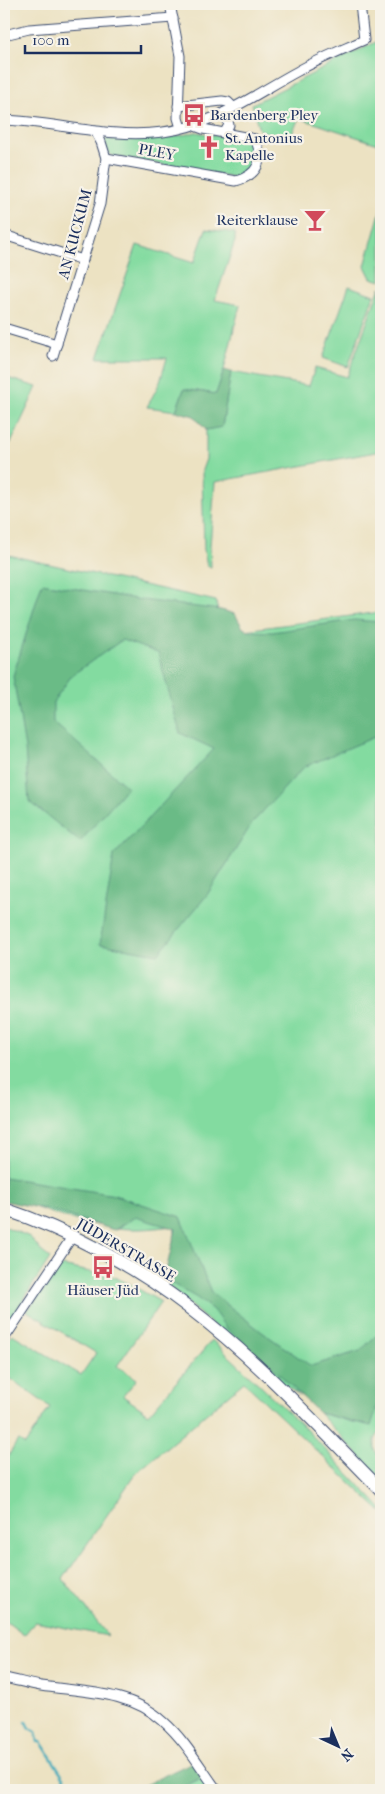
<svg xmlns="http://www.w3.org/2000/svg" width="385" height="1794" viewBox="0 0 385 1794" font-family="'IM FELL French Canon',serif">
  <rect width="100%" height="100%" fill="#f7f3e8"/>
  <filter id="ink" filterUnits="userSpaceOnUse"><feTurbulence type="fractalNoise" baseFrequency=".02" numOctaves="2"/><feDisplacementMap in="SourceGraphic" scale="10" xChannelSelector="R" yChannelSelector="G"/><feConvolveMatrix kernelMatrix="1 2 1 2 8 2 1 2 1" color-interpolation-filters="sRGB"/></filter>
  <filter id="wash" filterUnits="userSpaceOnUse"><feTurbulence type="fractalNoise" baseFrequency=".0096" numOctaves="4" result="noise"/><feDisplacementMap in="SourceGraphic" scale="20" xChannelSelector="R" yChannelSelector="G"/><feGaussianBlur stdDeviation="1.12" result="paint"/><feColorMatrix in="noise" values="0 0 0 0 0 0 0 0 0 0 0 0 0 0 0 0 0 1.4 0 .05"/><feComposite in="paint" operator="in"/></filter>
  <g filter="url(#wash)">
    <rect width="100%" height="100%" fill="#ece2c2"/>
    <g fill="#83dba0" stroke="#4f857f">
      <path d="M 376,42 L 381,51 L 381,145 L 299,118 L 289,141 L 259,130 L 252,104 Z"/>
      <path d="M 196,132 L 249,141 C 263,157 255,174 234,177 L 112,156 C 107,152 105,145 105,139 C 137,140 165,140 196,132 Z"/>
      <path d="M 381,209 L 381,281 L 371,278 L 365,266 Z"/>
      <path d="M 206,229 L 235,233 L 235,241 L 215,300 L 240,305 L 224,370 L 216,394 L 184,389 L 176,411 L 147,407 L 160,382 L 167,358 L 98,358 L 137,245 L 194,263 Z"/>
      <path d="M 349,286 L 374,295 L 348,367 L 323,358 Z"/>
      <path d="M 380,287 L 381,451 L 215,482 L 210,546 L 211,567 L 207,566 L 204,550 L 202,470 L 206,459 L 206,430 L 222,426 L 231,372 L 309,386 L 315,368 L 347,377 Z"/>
      <path d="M 4,377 L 37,387 L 11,443 L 4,442 Z"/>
      <path d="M 4,554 L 216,601 L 222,633 L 381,612 L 381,1429 L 375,1440 L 375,1450 L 378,1455 L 381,1455 L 381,1479 L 319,1413 L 357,1423 L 308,1400 L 274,1379 L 165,1283 L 177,1245 L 174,1226 C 162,1227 151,1229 139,1229 C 93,1230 47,1211 4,1197 Z"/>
      <path d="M 4,1226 L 30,1237 L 41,1251 L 50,1258 L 4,1330 Z"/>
      <path d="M 62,1266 L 114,1277 L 130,1284 L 161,1302 L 117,1366 L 137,1379 L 123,1396 L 149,1414 L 212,1340 L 303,1426 L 381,1508 L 381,1512 L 244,1382 L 136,1473 L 63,1579 L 108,1636 L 35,1622 L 24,1635 L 4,1620 L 4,1463 L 18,1440 L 25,1445 L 50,1407 L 4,1374 L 4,1347 L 12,1334 L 81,1375 L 96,1353 L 27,1311 Z"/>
      <path d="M 205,1776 L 214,1790 L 177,1790 Z"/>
    </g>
    <g fill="#6abb86" stroke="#427572">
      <path d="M 224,370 L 231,372 L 222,427 L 206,430 L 194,416 L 176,411 L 184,389 L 216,394 Z"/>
      <path d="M 42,583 L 142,600 L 221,610 L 235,614 L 243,628 L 249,631 L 272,632 L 354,620 L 381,622 L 381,737 L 379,735 L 304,767 L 253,822 L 207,895 L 158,954 L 100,944 L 114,855 L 214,749 L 180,733 L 158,653 L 122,640 L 72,675 L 53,702 L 53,722 L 127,787 L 80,842 L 29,801 L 25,748 L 13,676 Z"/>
      <path d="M 4,1177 L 115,1195 L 181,1217 L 211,1292 L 262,1332 L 311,1366 L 360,1351 L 381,1331 L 381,1394 L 371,1426 L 319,1413 L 273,1368 L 226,1328 L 213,1310 L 197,1298 L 164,1279 L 176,1229 L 135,1217 L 114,1230 L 50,1210 L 4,1201 Z"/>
      <path d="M 195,1761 L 205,1776 L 177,1790 L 134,1790 Z"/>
    </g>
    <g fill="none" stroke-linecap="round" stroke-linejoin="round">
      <path stroke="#3dabbc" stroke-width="2.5" d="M 26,1722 L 29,1728 L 36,1732 L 38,1742 L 41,1742 L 72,1790"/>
    </g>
  </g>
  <g filter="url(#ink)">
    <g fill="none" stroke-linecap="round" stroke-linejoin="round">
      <defs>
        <g id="minor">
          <path d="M 170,4 L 180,56 L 178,118 L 181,128"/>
          <path d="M 4,35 L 29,29 L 173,18"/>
          <path d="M 178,106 L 222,101 L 228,102 L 233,107"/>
          <path d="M 4,120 C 57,122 110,139 163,132 C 213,126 255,94 298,71 C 319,59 342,50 364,40 L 360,4"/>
          <path d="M 225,132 L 229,125 L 225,112"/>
          <path d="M 106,158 L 236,181 C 258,175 265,160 255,139 L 203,129 L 192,125"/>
          <path d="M 4,235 L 83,260"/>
          <path d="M 4,328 L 57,344"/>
          <path d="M 53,356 L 100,204 L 106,158 L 101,142 L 95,131"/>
          <path d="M 4,1339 L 72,1237"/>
          <path d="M 4,1678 C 16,1680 28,1684 41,1686 C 82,1692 131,1691 163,1721 C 185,1740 200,1767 217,1790"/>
        </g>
        <path id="secondary" d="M 4,1209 C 68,1230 135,1266 188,1307 C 258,1360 319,1427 381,1490"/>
      </defs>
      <use href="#minor" stroke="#3a4a6d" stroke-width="11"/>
      <use href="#secondary" stroke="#3a4a6d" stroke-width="14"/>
      <use href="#minor" stroke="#fff" stroke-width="9"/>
      <use href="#secondary" stroke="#fff" stroke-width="12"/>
    </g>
  </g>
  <defs>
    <symbol id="bus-bare" viewBox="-9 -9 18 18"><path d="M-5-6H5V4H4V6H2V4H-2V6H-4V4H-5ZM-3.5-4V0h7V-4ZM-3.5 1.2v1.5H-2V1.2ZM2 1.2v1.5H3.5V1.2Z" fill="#d1495b" stroke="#f7f3e8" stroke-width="2.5" paint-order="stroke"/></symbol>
    <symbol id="church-bare" viewBox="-9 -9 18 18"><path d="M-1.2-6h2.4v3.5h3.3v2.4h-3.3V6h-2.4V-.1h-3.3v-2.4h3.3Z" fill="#d1495b" stroke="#f7f3e8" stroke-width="2.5" paint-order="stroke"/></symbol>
    <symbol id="bar-bare" viewBox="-9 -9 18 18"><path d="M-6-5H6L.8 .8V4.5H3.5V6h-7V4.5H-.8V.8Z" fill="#d1495b" stroke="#f7f3e8" stroke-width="2.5" paint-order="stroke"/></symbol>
  </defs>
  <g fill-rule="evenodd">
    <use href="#bus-bare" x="178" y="99" width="32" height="32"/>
    <use href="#church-bare" x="193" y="131" width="32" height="32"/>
    <use href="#bar-bare" x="299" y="204" width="32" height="32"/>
    <use href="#bus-bare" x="87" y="1251" width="32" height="32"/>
  </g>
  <g text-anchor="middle" stroke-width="4.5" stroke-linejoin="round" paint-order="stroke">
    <g font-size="15" fill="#1b2f5e" stroke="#f7f3e8" text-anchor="start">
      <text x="210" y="120">Bardenberg Pley</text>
      <text x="225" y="143">St. Antonius<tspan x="225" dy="17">Kapelle</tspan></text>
      <text x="298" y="225" text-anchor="end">Reiterklause</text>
      <text x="103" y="1295" text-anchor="middle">Häuser Jüd</text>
    </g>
    <g font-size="15" fill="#1b2f5e" stroke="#f7f3e8">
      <text transform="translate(157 152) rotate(10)" y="5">PLEY</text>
      <text transform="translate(75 234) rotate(-75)" y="5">AN KUCKUM</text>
      <text transform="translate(126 1250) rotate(30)" y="5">JÜDERSTRASSE</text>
    </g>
  </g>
  <rect width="385" height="1794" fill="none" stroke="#f7f3e8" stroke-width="20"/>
  <g transform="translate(338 1746) rotate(136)" stroke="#f7f3e8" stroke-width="4" paint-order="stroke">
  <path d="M0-4L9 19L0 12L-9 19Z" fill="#1b2f5e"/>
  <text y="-8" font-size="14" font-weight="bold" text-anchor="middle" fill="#1b2f5e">N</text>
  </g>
  <path d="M25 45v8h116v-8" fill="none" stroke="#1b2f5e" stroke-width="2.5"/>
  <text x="32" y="45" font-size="15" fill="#1b2f5e" stroke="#f7f3e8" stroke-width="4" paint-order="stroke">100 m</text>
</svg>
